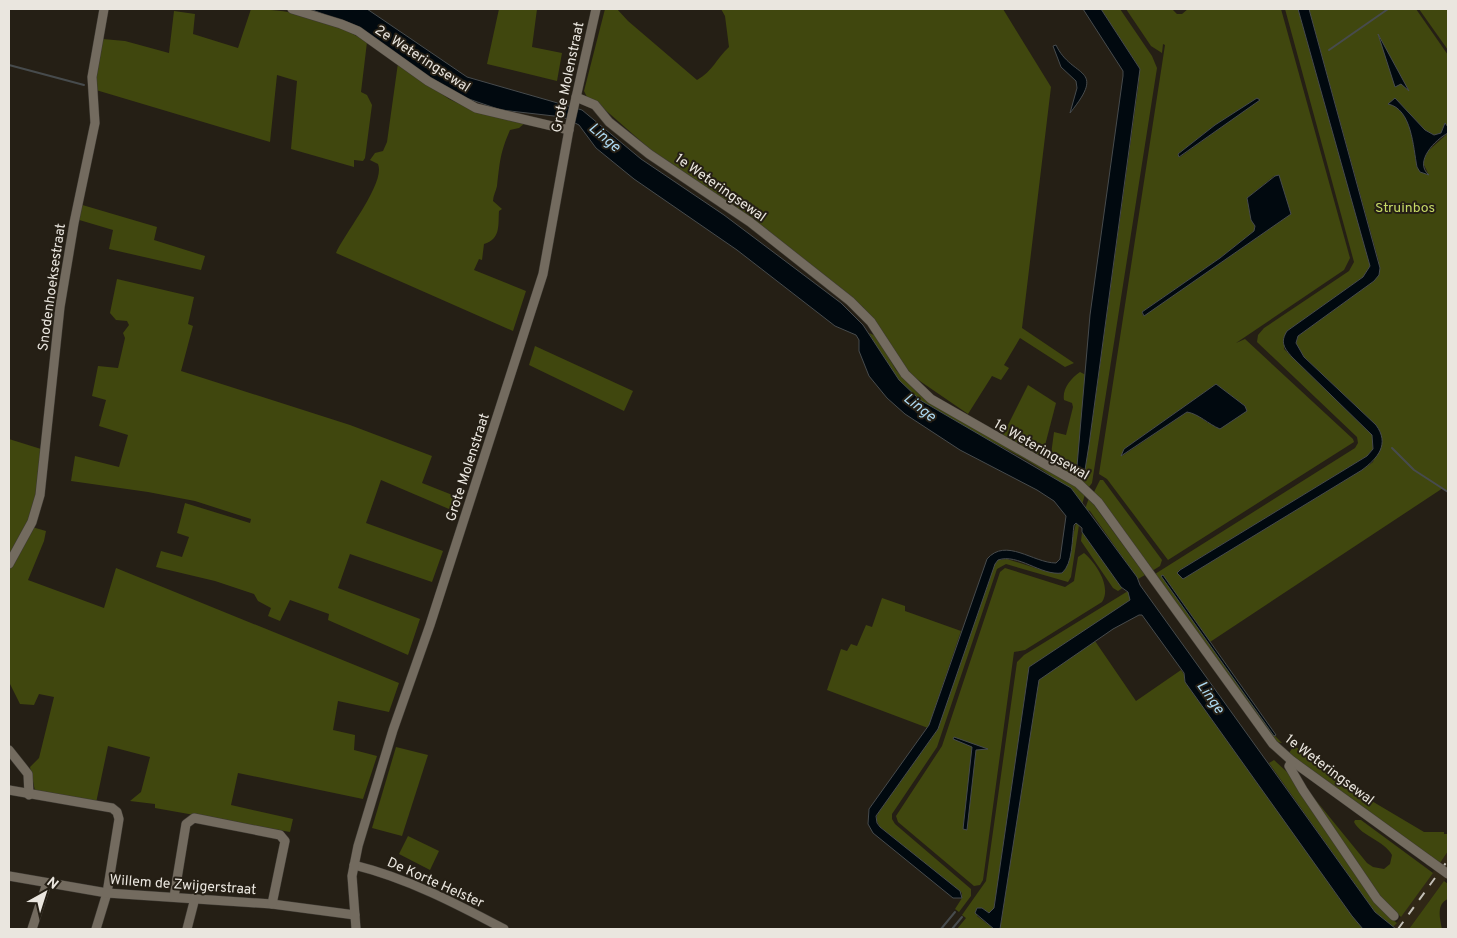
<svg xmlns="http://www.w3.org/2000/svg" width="1457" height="938" viewBox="0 0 1457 938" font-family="Overpass,sans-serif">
  <rect width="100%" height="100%" fill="#251f15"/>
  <path fill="#302716" d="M 1448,851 L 1448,876 L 1409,929 L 1392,929 Z"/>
  <g fill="#40470e" fill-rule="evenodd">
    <path d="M 251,9 C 291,9 332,20 367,42 L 361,92 L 367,95 L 372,105 L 365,158 L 363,161 L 354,160 L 354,167 L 291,149 L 297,81 L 277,75 L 270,142 L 96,90 L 94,81 L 103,39 L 125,41 L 169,53 L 174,11 L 195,14 L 193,34 L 238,48 Z"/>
    <path d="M 499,9 L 537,9 L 532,47 L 562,53 L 557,81 L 487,64 Z"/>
    <path d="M 605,9 L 617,9 L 628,21 L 697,80 C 713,71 716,59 729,47 L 725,16 L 721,9 L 1003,9 L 1051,87 L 1022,328 L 1074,363 L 1065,367 L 1020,338 L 1004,365 L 1009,368 L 1001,380 L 992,376 L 968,414 L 914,377 L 899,361 L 863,307 L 660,158 L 594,100 L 587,97 L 584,91 Z"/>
    <path d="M 1101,9 L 1120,9 L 1152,56 L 1157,68 L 1092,483 L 1089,487 L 1050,462 L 1054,432 L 1066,435 L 1073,407 L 1072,403 L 1064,400 C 1062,389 1071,378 1080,372 L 1086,375 L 1089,445 L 1139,81 L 1139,67 Z"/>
    <path d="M 1126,9 L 1172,9 L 1177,14 L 1182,14 L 1188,9 L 1281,9 L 1350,258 L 1344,270 L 1236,343 L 1245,339 L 1353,439 L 1354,442 L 1168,560 L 1107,479 L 1099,474 L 1165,45 L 1163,44 L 1162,53 L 1151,46 ZM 1257,98 L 1259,100 L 1180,157 L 1178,154 L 1215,125 ZM 1274,176 L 1279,176 L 1291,214 L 1143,316 L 1142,312 L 1220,258 L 1254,231 L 1255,226 L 1251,220 L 1247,198 ZM 1216,384 L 1245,406 L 1246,411 L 1208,423 L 1195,413 L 1187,412 L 1122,456 L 1124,449 Z"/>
    <path d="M 1285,9 L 1298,9 L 1370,266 L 1363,277 L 1287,331 L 1284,349 L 1372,435 L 1373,449 L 1367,456 L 1178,571 L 1186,577 L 1362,470 L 1373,462 L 1381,433 L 1376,425 L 1304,357 L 1296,343 L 1298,336 L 1374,281 L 1379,262 L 1309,9 L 1416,9 L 1448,55 L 1448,127 L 1445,123 L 1441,133 L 1434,135 L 1425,130 L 1395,99 L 1389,104 C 1412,109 1414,148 1417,167 L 1428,173 L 1423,163 L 1427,152 L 1448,133 L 1448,492 L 1443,488 L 1210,642 L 1163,575 L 1275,736 L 1282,743 L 1277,742 L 1155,574 L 1355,448 L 1358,443 L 1357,437 L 1257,342 L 1258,335 L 1264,328 L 1349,271 L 1354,262 Z"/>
    <path d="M 1419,9 L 1448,9 L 1448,50 Z"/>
    <path d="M 398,63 L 449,99 L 462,105 L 525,123 L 519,128 L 510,130 C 500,153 500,161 497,186 C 496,191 493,196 493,201 L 502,209 L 499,211 C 498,225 501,239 484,244 L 482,260 L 479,259 L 474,270 L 526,291 L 513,331 L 336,253 C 344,234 386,183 378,164 L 370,160 L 375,153 L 383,151 L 387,142 Z"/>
    <path d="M 79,204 L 157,227 L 154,240 L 205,256 L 201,270 L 109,249 L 113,230 L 76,219 Z"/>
    <path d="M 117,279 L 194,297 L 188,324 L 193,326 L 181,371 L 350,425 L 432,456 L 422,483 L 460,498 L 456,512 L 381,480 L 366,523 L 443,551 L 432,582 L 350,554 L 338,588 L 420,619 L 408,655 L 328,620 L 329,614 L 290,600 L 280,621 L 268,616 L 271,608 L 258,601 L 254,594 L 215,581 L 156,567 L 161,551 L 182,557 L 189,537 L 177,533 L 185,503 L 250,523 L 251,519 L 195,501 L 148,492 L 71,481 L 75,456 L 119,467 L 128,435 L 99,426 L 106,400 L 92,396 L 98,366 L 118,368 L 125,338 L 123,333 L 129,325 L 127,321 L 116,320 L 110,313 Z"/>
    <path d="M 869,333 L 876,336 L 896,370 L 919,393 L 1069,481 L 1085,494 L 1082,505 C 1040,452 958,436 908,390 C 891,374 880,353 869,333 Z"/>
    <path d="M 535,346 L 633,391 L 624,411 L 529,365 Z"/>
    <path d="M 1028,385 L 1056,403 L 1042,457 L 1003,435 Z"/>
    <path d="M 9,439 L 41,449 L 39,487 L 31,517 L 9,560 Z"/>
    <path d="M 1100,480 L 1103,480 L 1162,560 L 1160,566 L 1152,571 L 1094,492 Z"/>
    <path d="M 1089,498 L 1145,575 L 1138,579 L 1090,511 L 1085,509 Z"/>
    <path d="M 1076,523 L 1079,525 L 1071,577 L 1068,582 L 1006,564 L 997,569 L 937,747 L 892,814 L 892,819 L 895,824 L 971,889 L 971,896 L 959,912 L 955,909 L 962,898 L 962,893 L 880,827 L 876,819 L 878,813 L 938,729 L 995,564 L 998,560 L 1007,559 L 1048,572 L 1067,564 Z"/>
    <path d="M 32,527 L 46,531 L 44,541 L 28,580 L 104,608 L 116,568 L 399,683 L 389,712 L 338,701 L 333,730 L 355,735 L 354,750 L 377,756 L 363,799 L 238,773 L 231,805 L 293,819 L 290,832 L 155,808 L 155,804 L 130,801 L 141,792 L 150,757 L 108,746 L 96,803 L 35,791 L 30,767 L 39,758 L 54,697 L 39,694 L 34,705 L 20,704 L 9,682 L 9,569 Z"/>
    <path d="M 1082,532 L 1121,586 L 1124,587 L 1118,591 L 1113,588 L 1081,541 Z"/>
    <path d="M 1084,553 C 1096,563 1112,587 1102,602 L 1025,650 L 1014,652 L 983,880 L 980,885 L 974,886 L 898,822 L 896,816 L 942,746 L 1000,572 L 1005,568 L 1065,587 L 1074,581 L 1078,557 Z"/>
    <path d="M 1128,591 L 1131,600 L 1129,602 L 1032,665 L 994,908 L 989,913 L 982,908 L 977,916 L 994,929 L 957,929 L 966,918 L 962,915 L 986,881 L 1017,662 L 1024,655 Z"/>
    <path d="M 882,598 L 905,606 L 905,611 L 961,631 L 928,728 L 827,690 L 841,649 L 847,651 L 851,644 L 857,646 L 866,625 L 872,627 Z"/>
    <path d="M 1095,641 L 1136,701 L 1181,670 L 1339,898 L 1363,929 L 1000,929 L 1037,685 L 1041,677 Z"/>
    <path d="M 396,747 L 428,755 L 402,836 L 372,828 Z"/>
    <path d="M 1293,747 L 1298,748 L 1314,764 L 1338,781 L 1424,832 L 1444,832 L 1444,834 L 1448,834 L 1448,851 L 1440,863 L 1293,757 L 1289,753 Z"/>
    <path d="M 1274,760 L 1287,772 L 1388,916 L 1397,923 L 1393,927 L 1375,912 L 1269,763 Z"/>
    <path d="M 1305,787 L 1367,863 L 1373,867 L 1384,869 L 1390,864 L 1392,855 C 1384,840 1362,837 1354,822 L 1355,820 L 1361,820 L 1433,873 L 1401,917 L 1374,891 Z"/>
    <path d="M 408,836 L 439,851 L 430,870 L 399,854 Z"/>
    <path d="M 1444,881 L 1448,884 L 1448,899 C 1436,904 1440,918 1442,929 L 1409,929 Z"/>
  </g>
  <g fill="#01090f" stroke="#474b4d">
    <path d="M 310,9 L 367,9 L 467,77 L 582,110 L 641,159 L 724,215 L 841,303 L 863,325 L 899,380 L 920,400 L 1071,488 L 1137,577 L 1140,585 L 1375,912 L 1396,929 L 1363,929 L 1352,916 L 1185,682 L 1184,673 L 1142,615 L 1139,615 L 1113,629 L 1039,680 L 1000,929 L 994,929 L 975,913 L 977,908 L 982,908 L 989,913 L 994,908 L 1029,667 L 1130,600 L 1128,592 L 1121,587 L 1082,532 L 1082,528 L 1076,523 L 1074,525 C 1072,538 1073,564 1062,573 C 1041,576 1018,553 998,560 L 995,564 L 938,729 L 876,816 L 877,823 L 880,827 L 960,891 L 962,898 L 953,898 L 873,833 L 868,824 L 869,809 L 929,725 L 987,559 C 1006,537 1033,563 1056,563 L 1060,559 L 1066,516 L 1054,501 L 1037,490 L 960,450 L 905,414 L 887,398 L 869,376 L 859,351 L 859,340 L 856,335 L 835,326 L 737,250 L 634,179 L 596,148 L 579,125 L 563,117 L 501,110 L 460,96 L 430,78 L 362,29 Z"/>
    <path d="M 1083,9 L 1101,9 L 1140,69 L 1089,445 L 1085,470 L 1082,474 L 1077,466 L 1090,315 L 1123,76 L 1123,71 Z"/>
    <path d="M 1298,9 L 1309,9 L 1380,268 L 1379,275 L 1374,281 L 1298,336 L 1296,343 L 1304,357 L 1376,425 C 1390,444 1378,458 1362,470 L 1183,579 L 1177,573 L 1180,570 L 1367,456 L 1373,449 L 1372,435 L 1292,357 C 1284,348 1280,342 1287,331 L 1363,277 L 1370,266 Z"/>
    <path d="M 1378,34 L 1409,91 L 1401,84 L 1395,87 Z"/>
    <path d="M 1056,45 C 1072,79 1108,66 1070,113 L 1077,88 L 1076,81 L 1061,67 L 1053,46 Z"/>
    <path d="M 1257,98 L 1260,100 L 1179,157 L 1178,154 L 1215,125 Z"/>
    <path d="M 1395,98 L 1425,130 L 1434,135 L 1441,133 L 1445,123 L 1448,127 L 1448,133 C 1436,139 1413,162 1429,175 L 1420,172 L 1417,167 C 1413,147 1412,109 1388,104 Z"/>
    <path d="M 1279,175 L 1291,214 L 1144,316 L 1142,312 L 1220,258 L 1254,231 L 1255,226 L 1251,220 L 1247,198 L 1275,176 Z"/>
    <path d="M 1216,384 L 1245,406 L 1247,411 L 1220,429 C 1208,424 1199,414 1187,412 L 1121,456 L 1124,449 Z"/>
    <path d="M 1163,575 L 1276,735 L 1274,736 L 1161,576 Z"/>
    <path d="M 954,737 L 988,749 L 976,750 L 967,830 L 963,829 L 972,747 L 953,739 Z"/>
  </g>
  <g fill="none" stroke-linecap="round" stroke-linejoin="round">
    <g stroke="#474b4d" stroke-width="2">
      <path d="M 1329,50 L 1388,9"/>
      <path d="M 9,65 L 84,85"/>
      <path d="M 1392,448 L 1414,470 L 1448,492"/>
      <path d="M 941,929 L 955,912"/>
      <path d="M 952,929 L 962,917"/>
    </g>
    <defs>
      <g id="minor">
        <path d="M 292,9 L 341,24 L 358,31 L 428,81 L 476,108 L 569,130"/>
        <path d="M 576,97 L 595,105 L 609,122 L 649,154 L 750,222 L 850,301 L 871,322 L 905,374 L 931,399 L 1078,483 L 1098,502 L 1273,744 L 1292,761 L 1430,861"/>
        <path d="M 9,564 L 32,522 L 40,495 L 60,307 L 74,223 L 95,123 L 92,77 L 104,9"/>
        <path d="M 9,750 L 28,774 L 29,795"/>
        <path d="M 1292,761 L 1289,766 L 1303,790 L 1377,899 L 1394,916"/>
        <path d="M 9,790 L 112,808 L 117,812 L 119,819 L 107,893 L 96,929"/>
        <path d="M 354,865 C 407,878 457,904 504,929"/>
        <path d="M 9,876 L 107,893 L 272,904 L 355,915"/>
        <path d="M 174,897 L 186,824 L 194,818 L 280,835 L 285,841 L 272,904"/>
        <path d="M 32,929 L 47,883"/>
        <path d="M 187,929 L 195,898"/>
        <path d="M 356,929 L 352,876 L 358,846 L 393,730 L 430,625 L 543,274 L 570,124 L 596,9"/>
      </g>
    </defs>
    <use href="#minor" stroke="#3e3a33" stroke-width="10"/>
    <use href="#minor" stroke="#736b5f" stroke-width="9"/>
    <path stroke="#c2beb6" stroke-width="2" stroke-dasharray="9 9" stroke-linecap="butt" d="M 1398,929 L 1448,860"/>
    <defs>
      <path id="minor-bridge" d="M 1430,861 L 1448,874"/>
    </defs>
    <use href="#minor-bridge" stroke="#3e3a33" stroke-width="10" stroke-linecap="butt"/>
    <use href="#minor-bridge" stroke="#736b5f" stroke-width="9"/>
  </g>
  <g text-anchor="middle" stroke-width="4" stroke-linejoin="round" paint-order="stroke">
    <g font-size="14" fill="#eae6df" stroke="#251f15">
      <text transform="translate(423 58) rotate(33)" y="5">2e Weteringsewal</text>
      <text transform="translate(567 77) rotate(-78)" y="5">Grote Molenstraat</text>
      <text transform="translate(721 187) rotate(35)" y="5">1e Weteringsewal</text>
      <text transform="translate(51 287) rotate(-82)" y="5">Snodenhoeksestraat</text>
      <text transform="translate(1042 449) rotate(30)" y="5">1e Weteringsewal</text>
      <text transform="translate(467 467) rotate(-72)" y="5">Grote Molenstraat</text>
      <text transform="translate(1330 769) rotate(37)" y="5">1e Weteringsewal</text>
      <text transform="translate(436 882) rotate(24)" y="5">De Korte Helster</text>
      <text transform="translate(183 884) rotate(4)" y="5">Willem de Zwijgerstraat</text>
    </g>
    <g font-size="14" fill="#c6d966" stroke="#251f15">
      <text x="1405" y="212">Struinbos</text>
    </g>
    <g font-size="15" font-style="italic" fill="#add9f1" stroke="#251f15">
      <text transform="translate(605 137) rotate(40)" y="5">Linge</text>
      <text transform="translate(920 407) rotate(38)" y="5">Linge</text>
      <text transform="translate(1211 697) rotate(55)" y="5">Linge</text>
    </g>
  </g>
  <rect width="1457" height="938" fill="none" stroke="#eae6df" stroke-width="20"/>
  <g transform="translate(45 893) rotate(39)" stroke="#251f15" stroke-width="4" paint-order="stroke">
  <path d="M0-4L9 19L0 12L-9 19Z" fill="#eae6df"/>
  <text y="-8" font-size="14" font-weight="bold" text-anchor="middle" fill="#eae6df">N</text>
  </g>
</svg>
